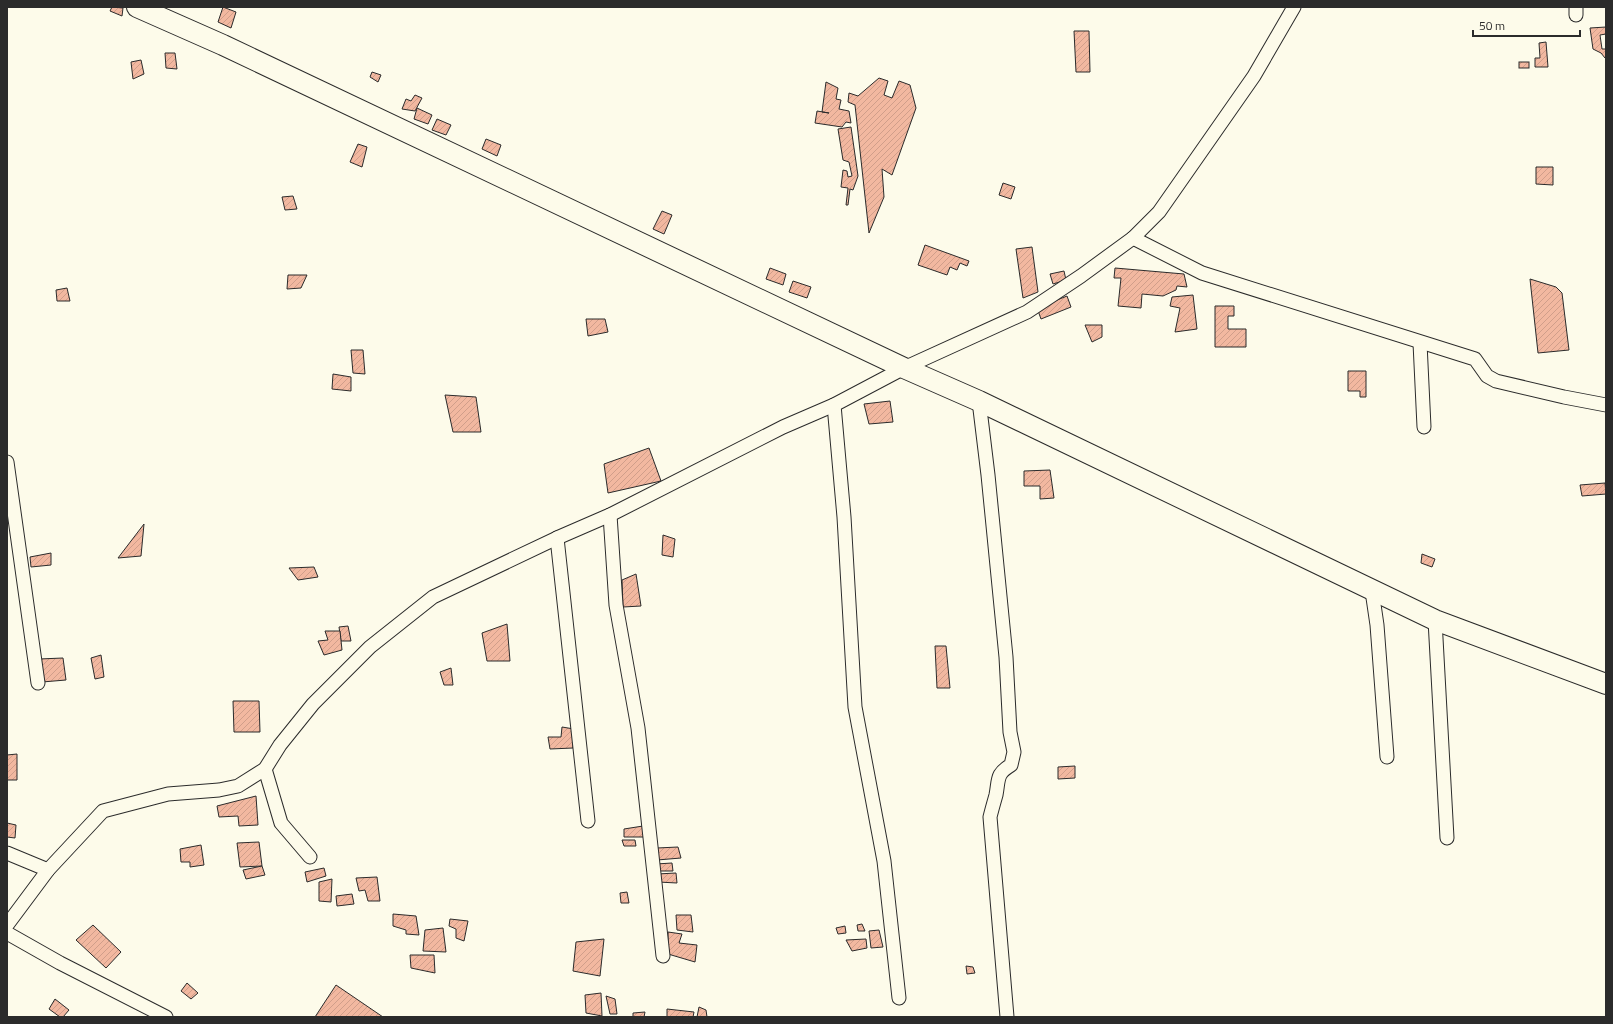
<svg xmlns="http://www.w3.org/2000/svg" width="1613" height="1024" viewBox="0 0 1613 1024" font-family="'Titillium Web',sans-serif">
  <defs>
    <pattern id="building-hatch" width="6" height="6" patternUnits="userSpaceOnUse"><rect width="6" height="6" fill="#f2b8a0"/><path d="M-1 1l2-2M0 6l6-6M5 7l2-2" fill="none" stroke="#d09e8a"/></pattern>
  </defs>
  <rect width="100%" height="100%" fill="#fdfbea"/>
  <g fill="url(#building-hatch)" stroke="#2b2b2b">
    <path d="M 112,7 L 123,8 L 122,16 L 110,11 Z"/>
    <path d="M 223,7 L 236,12 L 231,28 L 218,22 Z"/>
    <path d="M 1606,27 L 1606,34 L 1600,35 L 1602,49 L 1606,49 L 1606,58 L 1605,58 L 1601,53 L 1593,49 L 1590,28 Z"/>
    <path d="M 1074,31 L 1089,31 L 1090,72 L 1076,72 Z"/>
    <path d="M 1546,42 L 1548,67 L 1535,67 L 1535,58 L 1540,58 L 1539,43 Z"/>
    <path d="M 165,53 L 175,53 L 177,69 L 166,68 Z"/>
    <path d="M 141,60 L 144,74 L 133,79 L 131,62 Z"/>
    <rect x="1519" y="62" width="10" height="6"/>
    <path d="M 372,72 L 381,75 L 378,82 L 370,77 Z"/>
    <path d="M 879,78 L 888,81 L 884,95 L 892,98 L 899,81 L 910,85 L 916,108 L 892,175 L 882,169 L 884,197 L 869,233 L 855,105 L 848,102 L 849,93 L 858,96 Z"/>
    <path d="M 826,82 L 838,88 L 836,99 L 841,100 L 839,109 L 849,111 L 851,123 L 846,122 L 842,127 L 815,123 L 817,111 L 829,113 L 822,112 Z"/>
    <path d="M 415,95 L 422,98 L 415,111 L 402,109 L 406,99 L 411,101 Z"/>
    <path d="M 417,108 L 432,115 L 428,124 L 414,119 Z"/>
    <path d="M 437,119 L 451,125 L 446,135 L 432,130 Z"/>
    <path d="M 851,127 L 858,176 L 853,190 L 850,189 L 848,205 L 846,205 L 848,188 L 841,187 L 843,170 L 847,171 L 848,177 L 852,176 L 849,162 L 843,160 L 838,129 Z"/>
    <path d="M 486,139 L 501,145 L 497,156 L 482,149 Z"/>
    <path d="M 358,144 L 367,147 L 362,167 L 350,162 Z"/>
    <path d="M 1536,167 L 1553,167 L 1553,185 L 1536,184 Z"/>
    <path d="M 1003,183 L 1015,187 L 1011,199 L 999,195 Z"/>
    <path d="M 293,196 L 297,209 L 285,210 L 282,197 Z"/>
    <path d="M 662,211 L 672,215 L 664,234 L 653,229 Z"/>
    <path d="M 925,245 L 969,261 L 967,266 L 960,263 L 957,270 L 950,267 L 947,275 L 918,265 Z"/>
    <path d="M 1032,247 L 1038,292 L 1023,298 L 1016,249 Z"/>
    <path d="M 770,268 L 786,274 L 783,285 L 766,279 Z"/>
    <path d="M 1115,268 L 1184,274 L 1187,287 L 1177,286 L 1176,290 L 1163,296 L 1142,294 L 1141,308 L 1118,306 L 1121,278 L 1114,278 Z"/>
    <path d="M 1064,271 L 1066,280 L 1053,284 L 1050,274 Z"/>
    <path d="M 288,275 L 307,275 L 301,288 L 287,289 Z"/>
    <path d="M 1530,279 L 1556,287 L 1562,293 L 1569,350 L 1538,353 Z"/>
    <path d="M 793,281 L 811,287 L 807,298 L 789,292 Z"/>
    <path d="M 67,288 L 70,301 L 57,301 L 56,290 Z"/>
    <path d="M 1193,295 L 1197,329 L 1175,332 L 1180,308 L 1170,306 L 1172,297 Z"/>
    <path d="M 1067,296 L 1071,307 L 1041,319 L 1037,308 Z"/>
    <path d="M 1215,306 L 1234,306 L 1234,316 L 1228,316 L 1228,329 L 1246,329 L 1246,347 L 1215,347 Z"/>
    <path d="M 586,319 L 605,319 L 608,332 L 588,336 Z"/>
    <path d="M 1085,325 L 1102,325 L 1102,337 L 1092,342 Z"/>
    <path d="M 351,350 L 363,350 L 365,374 L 353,373 Z"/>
    <path d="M 1348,371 L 1366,371 L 1366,397 L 1360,397 L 1360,391 L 1348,391 Z"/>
    <path d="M 333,374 L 351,377 L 351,391 L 332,389 Z"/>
    <path d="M 445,395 L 476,397 L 481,432 L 453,432 Z"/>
    <path d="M 890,401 L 893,422 L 869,424 L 864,404 Z"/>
    <path d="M 649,448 L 661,481 L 608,493 L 604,464 Z"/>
    <path d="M 1050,470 L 1054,498 L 1040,499 L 1040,486 L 1024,486 L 1024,471 Z"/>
    <path d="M 1605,483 L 1606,494 L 1582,496 L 1580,485 Z"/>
    <path d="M 144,524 L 141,556 L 118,558 Z"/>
    <path d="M 663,535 L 675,539 L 673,557 L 662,555 Z"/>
    <path d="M 51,553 L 51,565 L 31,567 L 30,557 Z"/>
    <path d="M 1422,554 L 1435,559 L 1432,567 L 1421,563 Z"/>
    <path d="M 314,567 L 318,577 L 298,580 L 289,568 Z"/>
    <path d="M 636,574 L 641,606 L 623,607 L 622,580 Z"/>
    <path d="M 507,624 L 510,661 L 487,661 L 482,633 Z"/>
    <path d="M 348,626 L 351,641 L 341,641 L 339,627 Z"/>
    <path d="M 325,631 L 340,631 L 342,650 L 324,655 L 318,641 L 328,640 Z"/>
    <path d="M 935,646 L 946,646 L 950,688 L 937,688 Z"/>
    <path d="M 101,655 L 104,677 L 95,679 L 91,658 Z"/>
    <path d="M 63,658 L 66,680 L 42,682 L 39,659 Z"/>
    <path d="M 451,668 L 453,685 L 444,685 L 440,672 Z"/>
    <path d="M 233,701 L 259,701 L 260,732 L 234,732 Z"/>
    <path d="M 562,727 L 574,729 L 573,748 L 550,749 L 548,737 L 561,737 Z"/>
    <path d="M 17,754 L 17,780 L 7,780 L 7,755 Z"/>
    <path d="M 1075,766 L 1075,778 L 1058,779 L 1058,767 Z"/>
    <path d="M 256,796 L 258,825 L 239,826 L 238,816 L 219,817 L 217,806 Z"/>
    <path d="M 7,823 L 16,825 L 15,838 L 7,837 Z"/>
    <path d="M 643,826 L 645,837 L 624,837 L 624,829 Z"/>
    <path d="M 622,840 L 635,840 L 636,846 L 624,846 Z"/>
    <path d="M 259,842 L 262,866 L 240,867 L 237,843 Z"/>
    <path d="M 201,845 L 204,865 L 190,867 L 190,862 L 181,862 L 180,849 Z"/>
    <path d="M 678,847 L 681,858 L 657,860 L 657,848 Z"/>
    <path d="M 672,863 L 673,871 L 656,871 L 656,864 Z"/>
    <path d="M 262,866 L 265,875 L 246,879 L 243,870 Z"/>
    <path d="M 324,868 L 326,876 L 307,882 L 305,872 Z"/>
    <path d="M 676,873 L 677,883 L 658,882 L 657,874 Z"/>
    <path d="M 377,877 L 380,901 L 368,901 L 365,890 L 359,891 L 356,878 Z"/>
    <path d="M 332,879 L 331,902 L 319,901 L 319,882 Z"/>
    <path d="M 627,892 L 629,903 L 621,903 L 620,893 Z"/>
    <path d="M 352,894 L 354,904 L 337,906 L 336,896 Z"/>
    <path d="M 393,914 L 416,916 L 419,935 L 406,934 L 406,930 L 393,926 Z"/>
    <path d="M 676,915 L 691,915 L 693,932 L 677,930 Z"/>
    <path d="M 450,919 L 468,921 L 464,941 L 456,938 L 456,929 L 449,926 Z"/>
    <path d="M 862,924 L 865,931 L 858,931 L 857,925 Z"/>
    <path d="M 93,925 L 121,952 L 106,968 L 76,940 Z"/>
    <path d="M 845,926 L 846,933 L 838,934 L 836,928 Z"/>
    <path d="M 443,928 L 446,952 L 423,951 L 425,930 Z"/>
    <path d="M 879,930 L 883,947 L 871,948 L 869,931 Z"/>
    <path d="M 668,932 L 682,934 L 679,943 L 697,945 L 695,962 L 668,954 Z"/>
    <path d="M 604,939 L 600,976 L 573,971 L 576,942 Z"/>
    <path d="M 866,939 L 867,948 L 852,951 L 846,940 Z"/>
    <path d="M 410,955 L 434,955 L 435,973 L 411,968 Z"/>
    <path d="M 966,966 L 973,967 L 975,973 L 967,974 Z"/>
    <path d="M 187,983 L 198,993 L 191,999 L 181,991 Z"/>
    <path d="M 336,985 L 383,1017 L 315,1017 Z"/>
    <path d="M 601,993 L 602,1016 L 586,1013 L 585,995 Z"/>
    <path d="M 606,996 L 615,999 L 617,1014 L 610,1014 Z"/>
    <path d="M 55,999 L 69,1010 L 63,1017 L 60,1017 L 49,1009 Z"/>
    <path d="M 699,1007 L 706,1010 L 707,1017 L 697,1017 Z"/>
    <path d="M 667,1009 L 694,1012 L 693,1017 L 667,1017 Z"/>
    <path d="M 645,1012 L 644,1017 L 633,1017 L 633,1013 Z"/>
  </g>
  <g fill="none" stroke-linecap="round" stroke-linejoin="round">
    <defs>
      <g id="minor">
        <path d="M 1576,7 L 1576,15"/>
        <path d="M 1133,238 L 1202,273 L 1475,359 L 1487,376 L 1496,381 L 1564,397 L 1606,405"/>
        <path d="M 1420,343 L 1424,427"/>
        <path d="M 979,401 L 988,475 L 1006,657 L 1010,732 L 1014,752 L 1011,765 C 996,774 999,779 996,795 C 994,802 992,809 990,817 L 1007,1017"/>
        <path d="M 834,405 L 844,517 L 855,707 L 884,861 L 899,998"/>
        <path d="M 7,462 L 38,683"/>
        <path d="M 610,515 L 616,605 L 638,728 L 663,956"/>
        <path d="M 557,538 L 588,821"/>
        <path d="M 1372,591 L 1377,625 L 1387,757"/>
        <path d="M 1435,620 L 1447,838"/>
        <path d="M 265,769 L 281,823 L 310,857"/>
        <path d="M 7,853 L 48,870"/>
        <path d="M 7,925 L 48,870 L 103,811 L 168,794 L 219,790 L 238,786 L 265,769 L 280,745 L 313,704 L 370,647 L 433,597 L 557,538 L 610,515 L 783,427 L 834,405 L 904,368 L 1027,312 L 1081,276 L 1133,238 L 1159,212 L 1254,76 L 1294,7"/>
        <path d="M 7,933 L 60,963 L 166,1017"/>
      </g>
      <path id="primary" d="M 137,7 L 223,45 L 904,368 L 979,401 L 1435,620 L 1606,684"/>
    </defs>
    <use href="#minor" stroke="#2b2b2b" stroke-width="15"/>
    <use href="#primary" stroke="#2b2b2b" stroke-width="22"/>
    <use href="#minor" stroke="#fdfbea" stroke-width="13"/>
    <use href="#primary" stroke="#fdfbea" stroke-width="20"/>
  </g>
  <rect width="1613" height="1024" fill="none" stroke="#2b2b2b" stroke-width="16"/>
  <path d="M1473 30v6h107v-6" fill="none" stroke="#2b2b2b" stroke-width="2"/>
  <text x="1479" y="30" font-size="12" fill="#2b2b2b" stroke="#fdfbea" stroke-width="3" paint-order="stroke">50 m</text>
</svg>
